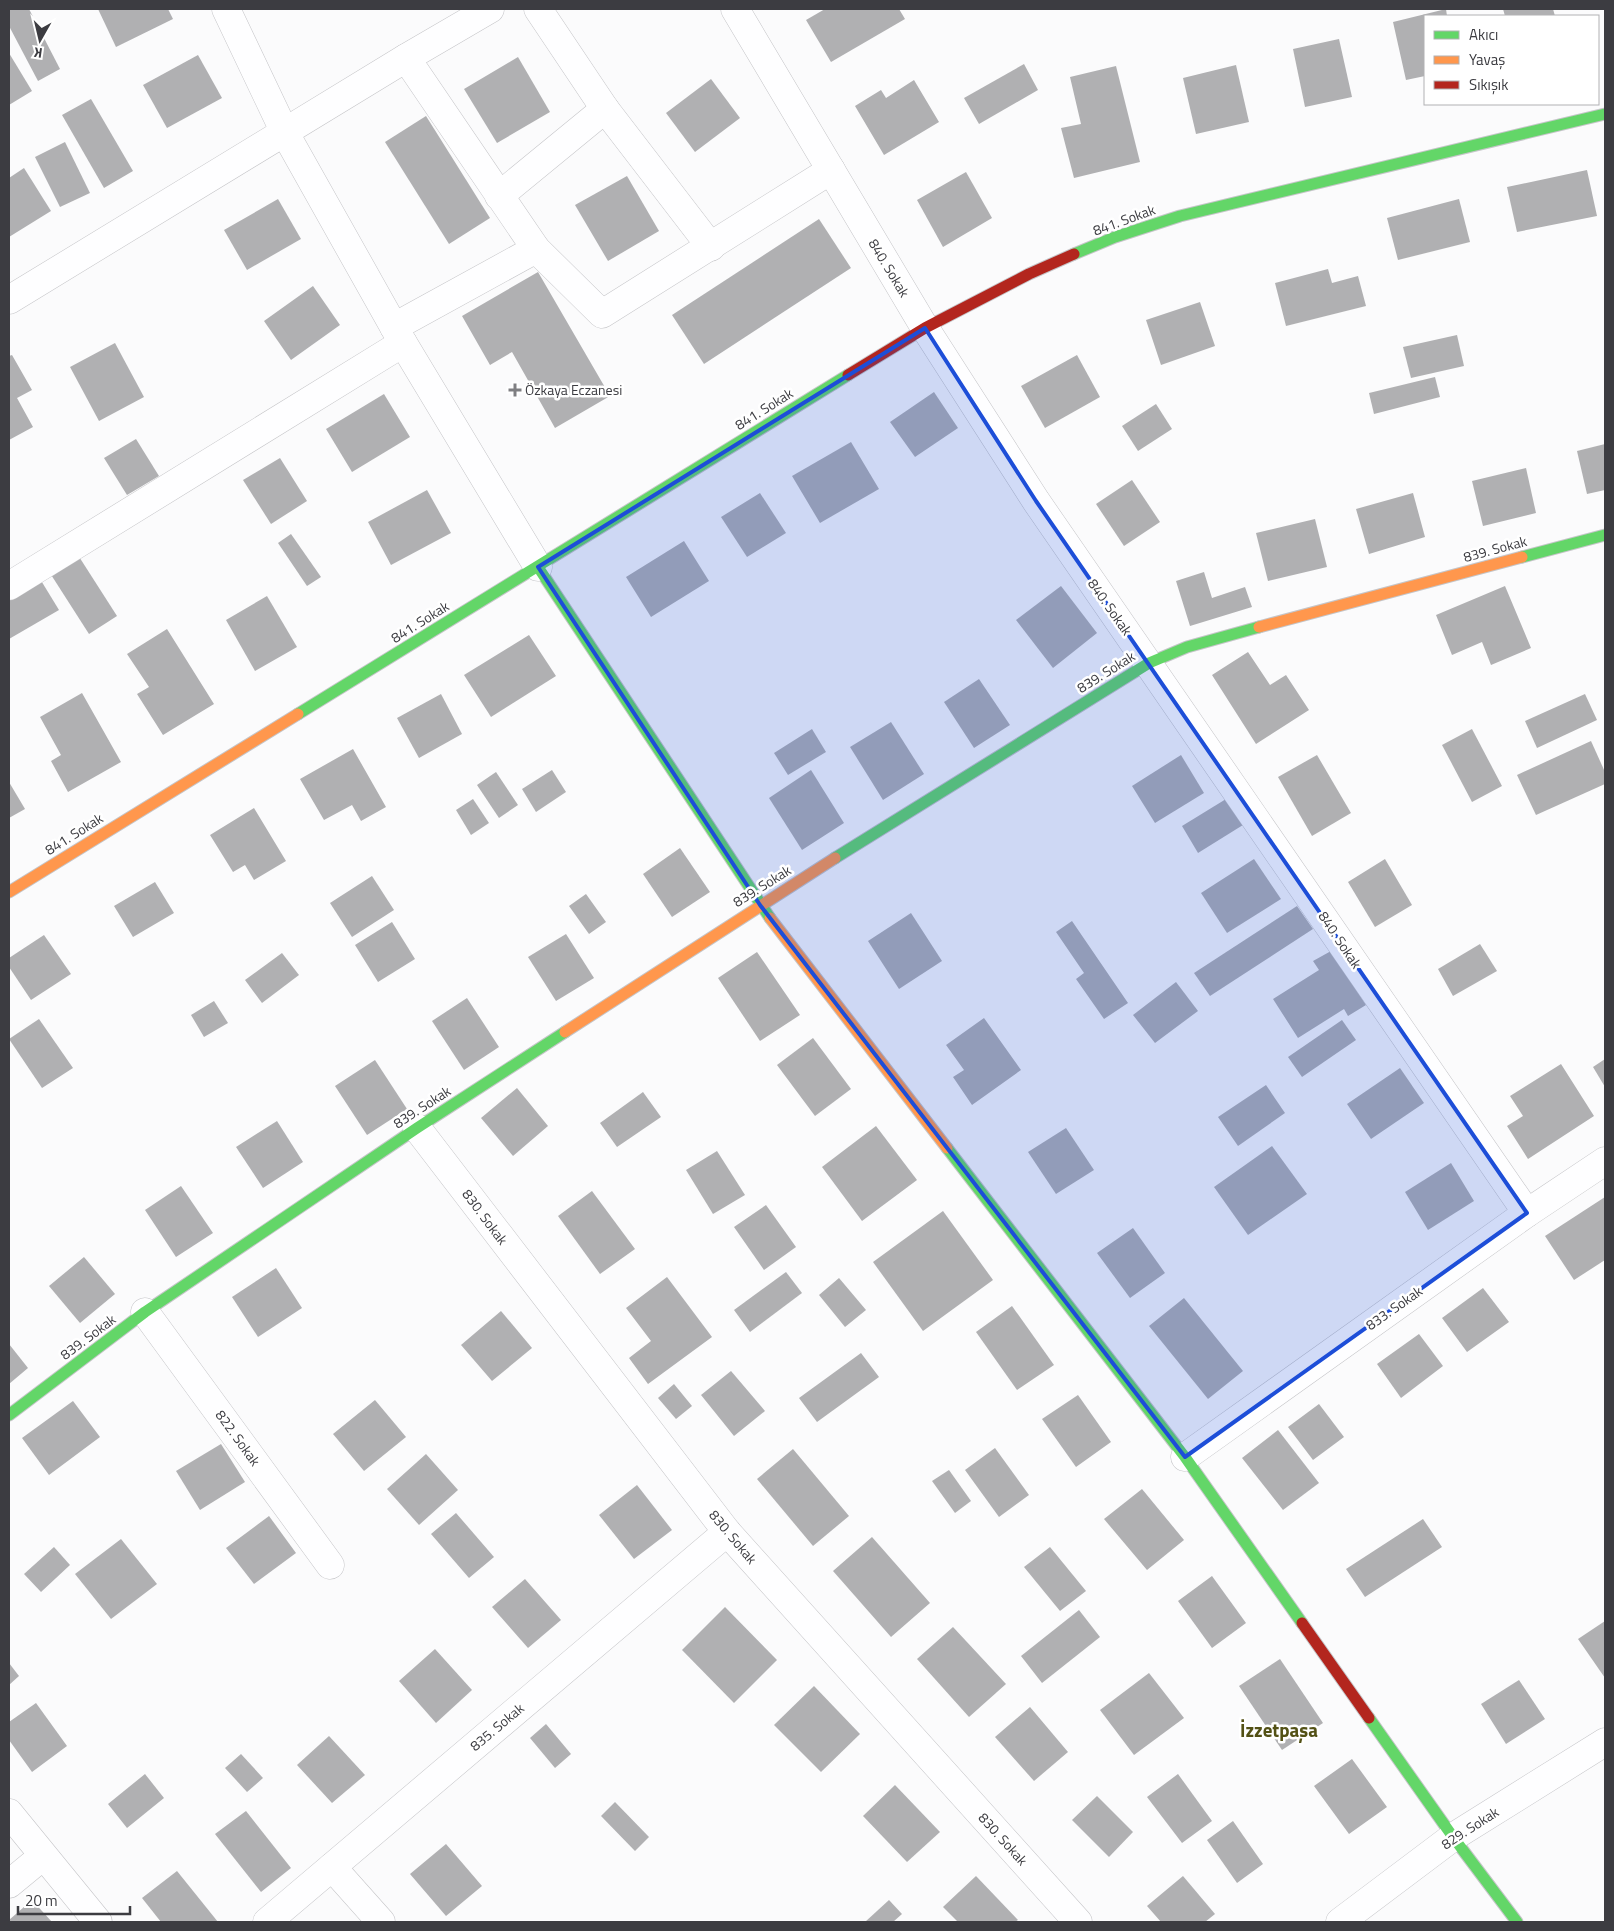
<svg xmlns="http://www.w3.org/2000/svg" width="1614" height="1931" viewBox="0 0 1614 1931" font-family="'Titillium Web',sans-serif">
  <rect width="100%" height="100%" fill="#fbfbfc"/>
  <g fill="#b0b0b2">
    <path d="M 9,9 L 29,9 L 60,69 L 38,81 L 9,26 Z"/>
    <path d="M 98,9 L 168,9 L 173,19 L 116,47 Z"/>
    <path d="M 825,9 L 899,9 L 905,19 L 831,62 L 806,20 Z"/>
    <path d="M 1446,9 L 1447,16 L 1425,16 L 1425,76 L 1406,80 L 1393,22 Z"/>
    <path d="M 1503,9 L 1553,9 L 1555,16 L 1505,16 Z"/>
    <path d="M 1339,39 L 1352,97 L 1305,107 L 1293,49 Z"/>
    <path d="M 9,53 L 32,91 L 9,105 Z"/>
    <path d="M 198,55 L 222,98 L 167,128 L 143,85 Z"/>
    <path d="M 518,57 L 550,112 L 497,143 L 464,89 Z"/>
    <path d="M 1024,64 L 1038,90 L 979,124 L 964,98 Z"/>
    <path d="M 1236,65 L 1249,122 L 1196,134 L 1183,78 Z"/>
    <path d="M 1116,66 L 1140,162 L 1074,178 L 1061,128 L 1081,124 L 1070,77 Z"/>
    <path d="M 711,79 L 740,118 L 695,152 L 666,113 Z"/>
    <path d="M 914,80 L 939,122 L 884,155 L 855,106 L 881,90 L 886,98 Z"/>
    <path d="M 91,99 L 133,171 L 104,188 L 62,115 Z"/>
    <path d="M 426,116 L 490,218 L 449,244 L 385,142 Z"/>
    <path d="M 65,142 L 90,193 L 60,207 L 35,157 Z"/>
    <path d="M 24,168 L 51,211 L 9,237 L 9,178 Z"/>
    <path d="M 1587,170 L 1597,216 L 1517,232 L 1507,187 Z"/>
    <path d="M 966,172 L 992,218 L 943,247 L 917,200 Z"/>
    <path d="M 627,176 L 659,231 L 608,261 L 575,205 Z"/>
    <path d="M 278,199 L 301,239 L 247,270 L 224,230 Z"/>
    <path d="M 1459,199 L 1470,242 L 1398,260 L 1387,218 Z"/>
    <path d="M 819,219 L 851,268 L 704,364 L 672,315 Z"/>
    <path d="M 1328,269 L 1332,283 L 1358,276 L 1366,306 L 1286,326 L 1275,283 Z"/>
    <path d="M 538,272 L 610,396 L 555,428 L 512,352 L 490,365 L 462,316 Z"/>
    <path d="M 313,286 L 340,325 L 291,360 L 264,321 Z"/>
    <path d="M 1200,302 L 1215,346 L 1161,365 L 1146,320 Z"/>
    <path d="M 1457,335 L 1464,366 L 1411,378 L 1403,347 Z"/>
    <path d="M 115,343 L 144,397 L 99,421 L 70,367 Z"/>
    <path d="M 12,355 L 32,390 L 17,398 L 33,427 L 9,440 L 9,356 Z"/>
    <path d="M 1077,355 L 1100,397 L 1045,428 L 1021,386 Z"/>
    <path d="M 1435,377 L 1440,397 L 1374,414 L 1369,393 Z"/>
    <path d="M 934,392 L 958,428 L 915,457 L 890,422 Z"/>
    <path d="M 384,394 L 410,437 L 352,472 L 326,429 Z"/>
    <path d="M 1156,404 L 1172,429 L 1138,451 L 1122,426 Z"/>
    <path d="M 136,439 L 159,476 L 127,495 L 104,458 Z"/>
    <path d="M 851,442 L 879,489 L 820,523 L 792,476 Z"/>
    <path d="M 1605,444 L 1605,490 L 1587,494 L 1577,451 Z"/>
    <path d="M 280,458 L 307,501 L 271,524 L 243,480 Z"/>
    <path d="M 1526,468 L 1536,513 L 1483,526 L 1472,481 Z"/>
    <path d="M 1132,480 L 1160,522 L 1124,546 L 1096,504 Z"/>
    <path d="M 427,490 L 451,533 L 391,565 L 368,522 Z"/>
    <path d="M 760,493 L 786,533 L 747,557 L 721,517 Z"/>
    <path d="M 1413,493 L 1425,537 L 1369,554 L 1356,509 Z"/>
    <path d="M 1315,519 L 1327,567 L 1268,581 L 1256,533 Z"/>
    <path d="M 291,534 L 321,577 L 307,586 L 278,543 Z"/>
    <path d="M 684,541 L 709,581 L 651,617 L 626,577 Z"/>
    <path d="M 76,552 L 117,616 L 89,634 L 48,570 Z"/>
    <path d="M 1204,572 L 1212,598 L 1245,587 L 1252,607 L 1190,626 L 1176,581 Z"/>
    <path d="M 37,574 L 59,610 L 9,639 L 9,591 Z"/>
    <path d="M 1061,586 L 1097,633 L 1053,668 L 1016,620 Z"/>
    <path d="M 1505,586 L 1531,648 L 1491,665 L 1482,642 L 1452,655 L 1436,615 Z"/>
    <path d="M 267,596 L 297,647 L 255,671 L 226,620 Z"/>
    <path d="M 167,629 L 214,704 L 163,735 L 137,694 L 149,687 L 127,654 Z"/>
    <path d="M 529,635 L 556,676 L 491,717 L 464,675 Z"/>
    <path d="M 1248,652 L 1270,685 L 1286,675 L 1309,710 L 1256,744 L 1212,675 Z"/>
    <path d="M 979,679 L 1010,725 L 974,748 L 944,702 Z"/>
    <path d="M 82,693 L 121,762 L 68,792 L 51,761 L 61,755 L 40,717 Z"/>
    <path d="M 441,694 L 462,734 L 419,758 L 397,718 Z"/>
    <path d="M 1585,694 L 1597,720 L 1537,748 L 1525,721 Z"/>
    <path d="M 891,722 L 924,774 L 883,800 L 850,747 Z"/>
    <path d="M 812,729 L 826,752 L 788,775 L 774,753 Z"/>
    <path d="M 1472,729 L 1502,786 L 1472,802 L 1442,745 Z"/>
    <path d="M 1591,741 L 1605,772 L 1605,784 L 1536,815 L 1517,775 Z"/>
    <path d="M 353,749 L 386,807 L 361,821 L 352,805 L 324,820 L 300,779 Z"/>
    <path d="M 1181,755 L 1204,793 L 1155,823 L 1132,786 Z"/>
    <path d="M 1317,755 L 1351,813 L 1312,836 L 1278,777 Z"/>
    <path d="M 552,770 L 566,792 L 536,812 L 522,789 Z"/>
    <path d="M 811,770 L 844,823 L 802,850 L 769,798 Z"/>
    <path d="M 496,772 L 518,805 L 499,818 L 477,785 Z"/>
    <path d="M 9,782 L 25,809 L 9,818 Z"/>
    <path d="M 473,799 L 489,823 L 471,835 L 456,810 Z"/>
    <path d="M 1226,799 L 1243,825 L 1198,853 L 1182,826 Z"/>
    <path d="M 254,808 L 286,861 L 254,880 L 245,865 L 233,872 L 210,835 Z"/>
    <path d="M 680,848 L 710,892 L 672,917 L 643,874 Z"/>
    <path d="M 1254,859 L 1281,899 L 1227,933 L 1201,893 Z"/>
    <path d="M 1385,859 L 1412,905 L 1375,927 L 1348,882 Z"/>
    <path d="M 372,876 L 394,910 L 352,937 L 330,903 Z"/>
    <path d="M 155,882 L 174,913 L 133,937 L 114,906 Z"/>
    <path d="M 586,894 L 606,922 L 589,934 L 569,906 Z"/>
    <path d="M 1297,906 L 1313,929 L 1210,996 L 1194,973 Z"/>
    <path d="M 911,913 L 942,961 L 899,989 L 868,941 Z"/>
    <path d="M 1072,921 L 1128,1003 L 1104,1019 L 1076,979 L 1084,973 L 1056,932 Z"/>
    <path d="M 392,922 L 415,959 L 378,982 L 355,945 Z"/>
    <path d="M 566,934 L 594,978 L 556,1001 L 528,957 Z"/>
    <path d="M 44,935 L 71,974 L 31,1000 L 9,967 L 9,958 Z"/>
    <path d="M 1480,944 L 1497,971 L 1453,996 L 1438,969 Z"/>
    <path d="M 1331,951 L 1366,1005 L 1348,1016 L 1344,1009 L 1298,1038 L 1273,999 L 1319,970 L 1313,961 Z"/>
    <path d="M 757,952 L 800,1015 L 760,1041 L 718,978 Z"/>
    <path d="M 282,953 L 299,975 L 262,1003 L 245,980 Z"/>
    <path d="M 1176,982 L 1198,1011 L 1155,1043 L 1133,1015 Z"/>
    <path d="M 467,998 L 499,1047 L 464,1070 L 432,1021 Z"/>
    <path d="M 214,1001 L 228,1023 L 204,1037 L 191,1015 Z"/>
    <path d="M 984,1018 L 1021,1070 L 972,1105 L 953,1077 L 964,1070 L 946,1045 Z"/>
    <path d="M 39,1019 L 73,1068 L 42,1088 L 9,1039 Z"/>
    <path d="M 1342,1020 L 1356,1040 L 1302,1077 L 1288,1057 Z"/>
    <path d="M 813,1038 L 851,1089 L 815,1116 L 777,1065 Z"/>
    <path d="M 1605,1059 L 1605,1087 L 1593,1067 Z"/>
    <path d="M 375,1060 L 407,1109 L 367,1135 L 335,1086 Z"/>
    <path d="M 1561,1064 L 1594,1116 L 1528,1159 L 1507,1126 L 1523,1116 L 1510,1096 Z"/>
    <path d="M 1400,1068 L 1424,1103 L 1371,1139 L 1347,1104 Z"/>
    <path d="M 1266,1085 L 1285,1113 L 1238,1146 L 1218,1117 Z"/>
    <path d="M 517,1088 L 548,1126 L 513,1156 L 481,1118 Z"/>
    <path d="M 643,1092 L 661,1117 L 617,1147 L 600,1123 Z"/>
    <path d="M 277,1121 L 303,1162 L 263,1188 L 236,1147 Z"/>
    <path d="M 876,1126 L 917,1180 L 862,1221 L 822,1167 Z"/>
    <path d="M 1066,1128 L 1094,1170 L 1056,1194 L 1028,1152 Z"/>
    <path d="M 1272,1146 L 1307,1194 L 1248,1235 L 1214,1187 Z"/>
    <path d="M 717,1151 L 745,1195 L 713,1214 L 686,1170 Z"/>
    <path d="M 1451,1163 L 1474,1201 L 1428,1230 L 1405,1192 Z"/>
    <path d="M 181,1186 L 213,1233 L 176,1257 L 145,1210 Z"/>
    <path d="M 592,1191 L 635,1249 L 600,1274 L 558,1216 Z"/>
    <path d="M 1605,1197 L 1605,1260 L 1574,1280 L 1545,1236 Z"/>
    <path d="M 766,1205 L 796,1247 L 764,1270 L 734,1227 Z"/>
    <path d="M 943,1211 L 993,1280 L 923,1331 L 873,1262 Z"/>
    <path d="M 1133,1228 L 1165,1273 L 1130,1298 L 1097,1253 Z"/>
    <path d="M 84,1257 L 115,1294 L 80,1323 L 49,1286 Z"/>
    <path d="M 276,1268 L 302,1308 L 258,1337 L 232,1297 Z"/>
    <path d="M 786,1272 L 802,1293 L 750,1332 L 734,1310 Z"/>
    <path d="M 667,1277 L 712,1337 L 648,1384 L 629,1358 L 651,1341 L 626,1308 Z"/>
    <path d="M 839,1278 L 866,1310 L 845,1327 L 819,1295 Z"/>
    <path d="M 1483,1288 L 1509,1322 L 1467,1352 L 1442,1318 Z"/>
    <path d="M 1184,1298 L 1243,1371 L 1208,1399 L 1149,1326 Z"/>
    <path d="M 1012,1306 L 1054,1365 L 1017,1390 L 976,1332 Z"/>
    <path d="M 501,1311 L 532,1348 L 492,1381 L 461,1345 Z"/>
    <path d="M 1419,1334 L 1443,1366 L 1401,1398 L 1377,1364 Z"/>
    <path d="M 9,1344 L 28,1368 L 9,1384 Z"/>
    <path d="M 861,1353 L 879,1377 L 817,1422 L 799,1398 Z"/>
    <path d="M 731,1371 L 765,1411 L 734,1436 L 701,1395 Z"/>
    <path d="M 674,1384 L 692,1406 L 676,1419 L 658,1398 Z"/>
    <path d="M 1078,1395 L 1111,1442 L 1076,1467 L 1042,1419 Z"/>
    <path d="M 375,1400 L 406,1437 L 364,1471 L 333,1434 Z"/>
    <path d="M 73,1401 L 100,1437 L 49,1475 L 22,1438 Z"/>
    <path d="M 1319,1404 L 1344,1437 L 1313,1460 L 1288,1427 Z"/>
    <path d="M 1278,1430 L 1319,1483 L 1283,1510 L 1242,1458 Z"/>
    <path d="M 221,1444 L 245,1482 L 200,1510 L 176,1471 Z"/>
    <path d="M 995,1448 L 1029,1495 L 999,1517 L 965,1470 Z"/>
    <path d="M 793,1449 L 849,1516 L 813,1546 L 757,1479 Z"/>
    <path d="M 426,1454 L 458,1490 L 419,1525 L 387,1489 Z"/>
    <path d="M 949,1470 L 971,1501 L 955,1513 L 932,1481 Z"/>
    <path d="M 637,1485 L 672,1530 L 634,1559 L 599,1515 Z"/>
    <path d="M 1142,1489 L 1184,1540 L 1147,1570 L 1104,1519 Z"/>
    <path d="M 456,1513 L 494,1557 L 469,1578 L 431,1534 Z"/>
    <path d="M 269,1516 L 296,1553 L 254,1584 L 226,1548 Z"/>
    <path d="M 1423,1519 L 1442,1547 L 1365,1597 L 1346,1569 Z"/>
    <path d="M 872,1537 L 930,1603 L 891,1637 L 833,1571 Z"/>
    <path d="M 121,1539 L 157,1584 L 111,1619 L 75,1574 Z"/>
    <path d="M 54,1547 L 70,1565 L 41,1592 L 24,1574 Z"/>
    <path d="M 1050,1547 L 1086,1591 L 1060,1611 L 1024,1567 Z"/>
    <path d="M 1212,1576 L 1246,1623 L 1212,1648 L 1178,1601 Z"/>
    <path d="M 525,1579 L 561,1620 L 528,1648 L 492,1607 Z"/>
    <path d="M 725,1607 L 777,1660 L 734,1703 L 682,1650 Z"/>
    <path d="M 1079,1610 L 1100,1637 L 1042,1683 L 1021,1656 Z"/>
    <path d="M 1605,1621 L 1605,1678 L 1578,1639 Z"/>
    <path d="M 953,1627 L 1006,1684 L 969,1717 L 917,1659 Z"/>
    <path d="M 435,1649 L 472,1690 L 436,1723 L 399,1681 Z"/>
    <path d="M 1280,1659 L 1323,1723 L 1282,1750 L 1239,1686 Z"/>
    <path d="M 9,1663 L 19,1676 L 9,1685 Z"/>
    <path d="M 1149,1673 L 1184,1718 L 1134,1755 L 1100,1710 Z"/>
    <path d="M 1519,1680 L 1545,1719 L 1506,1744 L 1481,1704 Z"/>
    <path d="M 814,1686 L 860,1734 L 821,1772 L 774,1725 Z"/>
    <path d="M 36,1703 L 67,1746 L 32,1772 L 9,1740 L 9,1722 Z"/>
    <path d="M 1030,1707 L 1068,1752 L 1034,1781 L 995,1737 Z"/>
    <path d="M 546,1724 L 571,1754 L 555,1768 L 530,1738 Z"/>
    <path d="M 329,1736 L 365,1775 L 332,1803 L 297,1765 Z"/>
    <path d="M 241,1754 L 263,1778 L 247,1792 L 225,1768 Z"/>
    <path d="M 1352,1759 L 1387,1807 L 1349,1834 L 1314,1786 Z"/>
    <path d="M 145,1774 L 164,1798 L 127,1828 L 108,1804 Z"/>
    <path d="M 1178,1774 L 1212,1821 L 1182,1843 L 1147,1797 Z"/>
    <path d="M 895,1785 L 940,1832 L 907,1862 L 863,1816 Z"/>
    <path d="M 1097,1796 L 1133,1832 L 1109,1857 L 1072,1820 Z"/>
    <path d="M 615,1802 L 649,1837 L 635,1851 L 601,1816 Z"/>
    <path d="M 246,1811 L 291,1868 L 261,1892 L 215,1834 Z"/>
    <path d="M 1233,1821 L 1263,1864 L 1237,1883 L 1207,1840 Z"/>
    <path d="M 446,1844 L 482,1886 L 446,1916 L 410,1874 Z"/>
    <path d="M 177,1871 L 218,1922 L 161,1922 L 142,1898 Z"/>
    <path d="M 976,1876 L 1018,1920 L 1015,1922 L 958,1922 L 943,1907 Z"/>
    <path d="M 1183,1876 L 1215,1914 L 1205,1922 L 1161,1922 L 1147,1906 Z"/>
    <path d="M 32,1900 L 52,1922 L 9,1922 L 9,1920 Z"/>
    <path d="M 889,1900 L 902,1914 L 893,1922 L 865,1922 Z"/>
  </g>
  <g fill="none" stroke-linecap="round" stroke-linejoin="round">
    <defs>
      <g id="street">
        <path d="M 226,9 L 285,133 L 403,343 L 538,567"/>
        <path d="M 538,9 L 605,109 L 711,247"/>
        <path d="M 735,9 L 925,328 L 1036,501 L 1527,1213"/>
        <path d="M 406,58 L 536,249 L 602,314 L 831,170"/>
        <path d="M 499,196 L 605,109"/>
        <path d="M 9,300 L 406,58 L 490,9"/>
        <path d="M 394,327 L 536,249"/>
        <path d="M 9,586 L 403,343"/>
        <path d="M 417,1128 L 727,1532 L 1078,1922"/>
        <path d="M 145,1312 L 330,1565"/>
        <path d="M 1185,1457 L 1527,1213 L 1605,1161"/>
        <path d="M 9,1813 L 98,1922"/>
        <path d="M 332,1867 L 381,1922"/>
        <path d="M 9,1884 L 43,1856"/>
        <path d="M 267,1922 L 727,1532"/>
        <path d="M 1340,1922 L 1453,1837 L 1605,1742"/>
      </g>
      <g id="fast">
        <path d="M 1074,254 L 1115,237 L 1180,216 L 1605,114"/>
        <path d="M 1522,557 L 1605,535"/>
        <path d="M 538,567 L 770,918"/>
        <path d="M 298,714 L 848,375"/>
        <path d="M 835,858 L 1149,663 L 1187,647 L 1259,627"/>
        <path d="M 947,1148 L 1185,1457 L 1302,1623"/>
        <path d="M 9,1415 L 145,1312 L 417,1128 L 565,1032"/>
        <path d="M 1369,1718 L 1453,1837 L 1517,1922"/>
      </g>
      <g id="slow">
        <path d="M 1259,627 L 1522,557"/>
        <path d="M 9,892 L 298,714"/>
        <path d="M 770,918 L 947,1148"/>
        <path d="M 565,1032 L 835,858"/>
      </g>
      <g id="jam">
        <path d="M 848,375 L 925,328 L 1029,274 L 1074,254"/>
        <path d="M 1302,1623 L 1369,1718"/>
      </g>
    </defs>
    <use href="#street" stroke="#c5c5c8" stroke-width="29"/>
    <use href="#fast" stroke="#c5c5c8" stroke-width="13"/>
    <use href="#slow" stroke="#c5c5c8" stroke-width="13"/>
    <use href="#jam" stroke="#c5c5c8" stroke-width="13"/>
    <use href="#street" stroke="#fefeff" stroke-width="28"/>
    <use href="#fast" stroke="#63d668" stroke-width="11"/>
    <use href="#slow" stroke="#ff974d" stroke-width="11"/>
    <use href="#jam" stroke="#b3261e" stroke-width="11"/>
  </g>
  <path fill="#1d4ed8" fill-opacity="0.2" stroke="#1d4ed8" stroke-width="4" stroke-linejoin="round" d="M 925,328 L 1036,501 L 1527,1213 L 1185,1457 L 760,905 L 538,567 Z"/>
  <path fill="#7f7f82" stroke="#fff" stroke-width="2" d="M512.5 382.5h5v5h5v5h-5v5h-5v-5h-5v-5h5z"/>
  <g text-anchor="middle" stroke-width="5" stroke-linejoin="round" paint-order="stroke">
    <g font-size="14" fill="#3c3c41" stroke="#fff">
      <text transform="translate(1124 220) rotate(-20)" y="5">841. Sokak</text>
      <text transform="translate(889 268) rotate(59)" y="5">840. Sokak</text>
      <text transform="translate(764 409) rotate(-32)" y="5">841. Sokak</text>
      <text transform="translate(1495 549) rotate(-15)" y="5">839. Sokak</text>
      <text transform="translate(1110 607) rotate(55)" y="5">840. Sokak</text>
      <text transform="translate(420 622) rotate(-32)" y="5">841. Sokak</text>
      <text transform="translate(1106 672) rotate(-32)" y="5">839. Sokak</text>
      <text transform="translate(74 834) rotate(-32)" y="5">841. Sokak</text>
      <text transform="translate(762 886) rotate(-32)" y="5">839. Sokak</text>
      <text transform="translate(1340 940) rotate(56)" y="5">840. Sokak</text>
      <text transform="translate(422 1107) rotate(-33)" y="5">839. Sokak</text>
      <text transform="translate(485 1217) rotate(53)" y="5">830. Sokak</text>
      <text transform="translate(1394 1308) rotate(-35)" y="5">833. Sokak</text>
      <text transform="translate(88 1337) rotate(-37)" y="5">839. Sokak</text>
      <text transform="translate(238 1438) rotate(54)" y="5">822. Sokak</text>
      <text transform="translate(733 1537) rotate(50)" y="5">830. Sokak</text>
      <text transform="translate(497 1727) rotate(-40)" y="5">835. Sokak</text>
      <text transform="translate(1470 1828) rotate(-33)" y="5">829. Sokak</text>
      <text transform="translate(1003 1839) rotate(48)" y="5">830. Sokak</text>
    </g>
    <g font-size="14" fill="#3c3c41" stroke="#fff" text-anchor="start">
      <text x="525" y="395">Özkaya Eczanesi</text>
    </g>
    <g font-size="19" font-weight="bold" fill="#535115" stroke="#fff">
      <text x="1279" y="1737">İzzetpaşa</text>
    </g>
  </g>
  <rect width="1614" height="1931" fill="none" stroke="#3c3c41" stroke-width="20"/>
  <rect x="1424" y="15" width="175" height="90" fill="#ffffff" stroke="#b1b1b3"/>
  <rect x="1434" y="31" width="25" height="8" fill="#63d668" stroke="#b1b1b3"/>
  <text x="1469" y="40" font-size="15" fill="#3c3c41">Akıcı</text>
  <rect x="1434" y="56" width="25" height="8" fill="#ff974d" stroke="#b1b1b3"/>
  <text x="1469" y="65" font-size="15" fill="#3c3c41">Yavaş</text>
  <rect x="1434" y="81" width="25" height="8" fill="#b3261e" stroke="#b1b1b3"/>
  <text x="1469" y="90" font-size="15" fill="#3c3c41">Sıkışık</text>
  <g transform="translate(40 40) rotate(188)" stroke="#ffffff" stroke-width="4" paint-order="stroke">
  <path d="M0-4L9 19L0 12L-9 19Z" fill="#3c3c41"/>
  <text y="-8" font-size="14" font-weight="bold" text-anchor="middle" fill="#3c3c41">K</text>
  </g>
  <path d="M18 1906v8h112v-8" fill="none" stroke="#3c3c41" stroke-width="2.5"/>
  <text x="25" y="1906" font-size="15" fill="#3c3c41" stroke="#ffffff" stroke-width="4" paint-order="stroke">20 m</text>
</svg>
